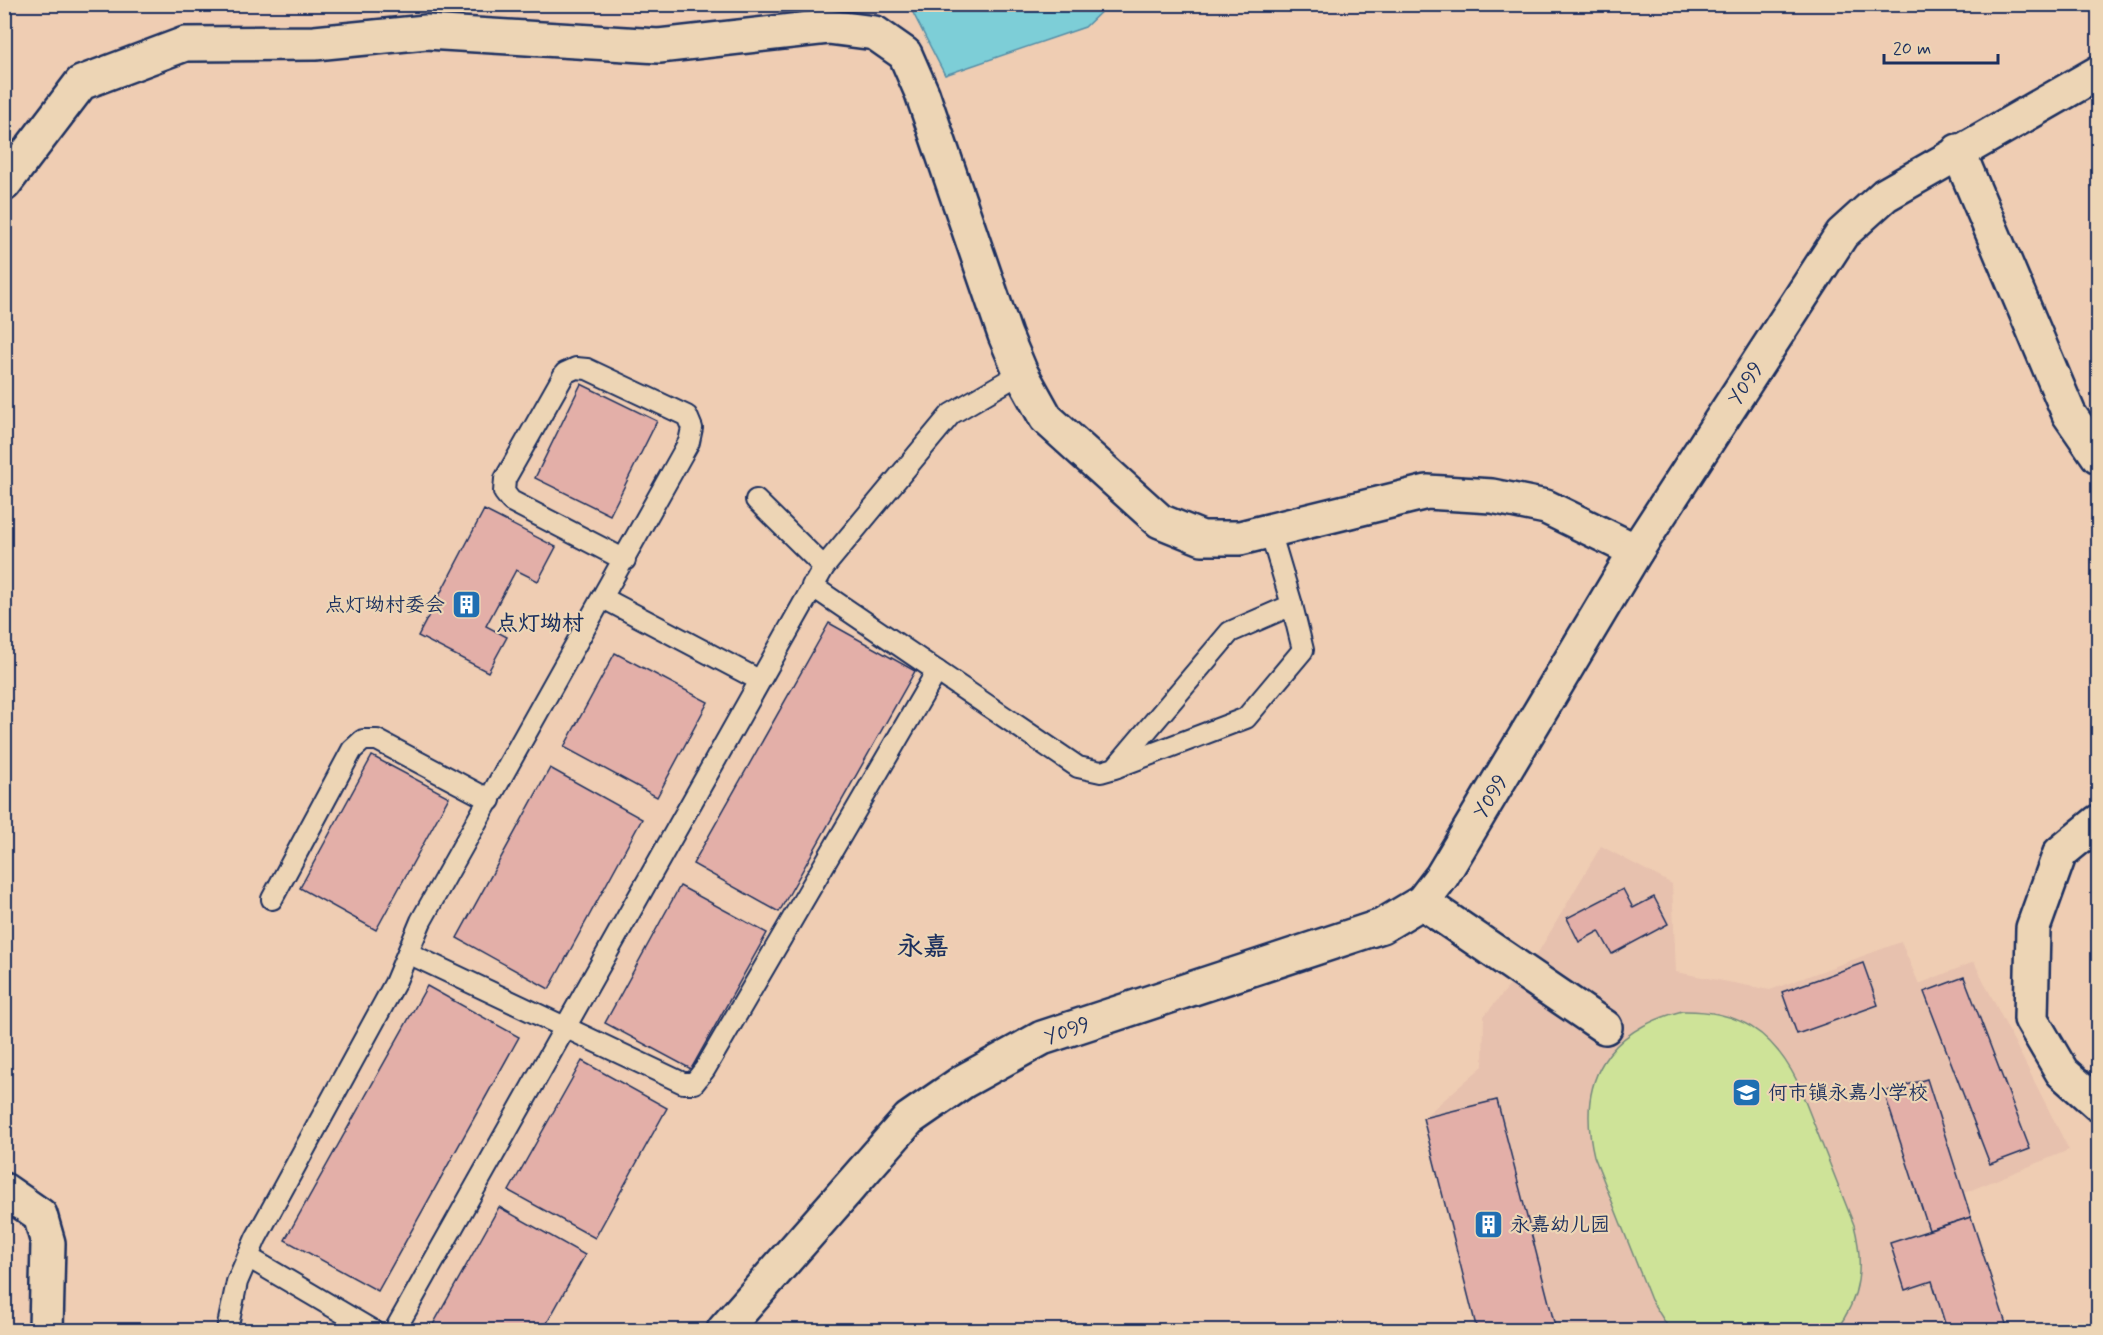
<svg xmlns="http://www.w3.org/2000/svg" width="2103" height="1335" viewBox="0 0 2103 1335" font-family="Mynerve,'LXGW WenKai TC',sans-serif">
  <rect width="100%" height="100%" fill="#efcdb3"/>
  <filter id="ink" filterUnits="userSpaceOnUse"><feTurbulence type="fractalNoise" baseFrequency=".0167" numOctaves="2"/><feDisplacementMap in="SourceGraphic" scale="12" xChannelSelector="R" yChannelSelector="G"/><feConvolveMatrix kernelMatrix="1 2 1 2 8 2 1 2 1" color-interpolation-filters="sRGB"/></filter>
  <g filter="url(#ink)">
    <path fill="#e7c1ae" d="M 1601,846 L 1672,884 L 1676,972 L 1770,990 L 1901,942 L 1919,984 L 1974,962 L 2069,1150 L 1964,1193 L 2008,1330 L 1477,1330 L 1423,1118 L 1483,1066 L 1484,1016 L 1539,951 Z"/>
    <path fill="#cee398" stroke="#74897b" stroke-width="1.5" d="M 1682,1011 C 1738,1010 1772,1031 1797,1081 L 1854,1225 C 1864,1264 1861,1298 1836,1330 L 1670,1330 L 1651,1300 L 1594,1156 C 1576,1080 1607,1031 1682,1011 Z"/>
    <path fill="#7dced7" stroke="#568ea7" stroke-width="1.5" d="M 909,5 L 1108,5 L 1085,27 L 945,75 Z"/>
    <g fill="#e3afa8" stroke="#1b2f5e" stroke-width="1.5">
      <path d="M 581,384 L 657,421 L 610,515 L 535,478 Z"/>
      <path d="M 484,510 L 556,547 L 538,581 L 516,570 L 486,626 L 507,637 L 488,672 L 418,636 Z"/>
      <path d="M 829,623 L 915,671 L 779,912 L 693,864 Z"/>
      <path d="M 615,653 L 708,702 L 657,797 L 564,747 Z"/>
      <path d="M 372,756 L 449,797 L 376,930 L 300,888 Z"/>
      <path d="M 550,768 L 642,819 L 549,989 L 457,938 Z"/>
      <path d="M 680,886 L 767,933 L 691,1069 L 605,1023 Z"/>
      <path d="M 1623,889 L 1633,908 L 1654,897 L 1668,924 L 1612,954 L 1599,931 L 1579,942 L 1567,918 Z"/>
      <path d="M 1863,963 L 1878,1005 L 1797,1034 L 1782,992 Z"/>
      <path d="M 1964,977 L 2030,1149 L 1990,1164 L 1924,992 Z"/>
      <path d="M 427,986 L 519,1037 L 378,1291 L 285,1240 Z"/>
      <path d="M 582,1061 L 667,1108 L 595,1238 L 509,1191 Z"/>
      <path d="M 1927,1079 L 1971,1217 L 1929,1230 L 1884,1092 Z"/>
      <path d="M 1497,1100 L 1556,1330 L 1477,1330 L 1423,1118 Z"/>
      <path d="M 499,1207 L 585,1255 L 543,1330 L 430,1330 Z"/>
      <path d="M 1971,1217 L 2008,1330 L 1947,1330 L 1932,1281 L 1905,1290 L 1890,1243 Z"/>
    </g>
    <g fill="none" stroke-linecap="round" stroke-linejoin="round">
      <defs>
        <g id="service">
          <path d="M 756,500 L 824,567"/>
          <path d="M 812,586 L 1078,767 L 1101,772 L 1115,768 L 1230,632 L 1292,605 L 1270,531"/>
          <path d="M 603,598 L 759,680"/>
          <path d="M 1117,767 L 1246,718 L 1303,650 L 1292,605"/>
          <path d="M 272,899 L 352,750 L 363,740 L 377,740 L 490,800"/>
          <path d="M 408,953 L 683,1083 L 694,1083 L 705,1069 L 937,671"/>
          <path d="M 248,1257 L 372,1330"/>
          <path d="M 227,1330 L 237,1282 L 256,1238 L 395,983 L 421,921 L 689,442 L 692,428 L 687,416 L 587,369 L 576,368 L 565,373 L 505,479 L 504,492 L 511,501 L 625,560"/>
          <path d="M 395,1330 L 824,567 L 951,414 L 1021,373"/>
        </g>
        <g id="minor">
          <path d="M 1958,151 L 2069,414 L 2098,456"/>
          <path d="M 4,184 L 81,83 L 185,44 L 315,43 L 426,32 L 659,46 L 828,27 L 875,33 L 905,54 L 922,93 L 1005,335 L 1021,373 L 1046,418 L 1160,521 L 1202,538 L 1240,538 L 1427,492 L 1492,496 L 1546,507 L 1636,551"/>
          <path d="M 2098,822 L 2060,853 L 2033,928 L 2031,1019 L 2062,1072 L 2098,1104"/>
          <path d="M 1422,902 L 1605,1027"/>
          <path d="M 4,1190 L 40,1215 L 48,1243 L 46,1330"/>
        </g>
        <path id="tertiary" d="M 724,1330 L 909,1119 L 964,1081 L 1042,1038 L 1382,926 L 1422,902 L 1442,876 L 1636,551 L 1842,234 L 1885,195 L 2098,73"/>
      </defs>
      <use href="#service" stroke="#1b2f5e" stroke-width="24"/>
      <use href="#minor" stroke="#1b2f5e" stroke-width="38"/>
      <use href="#tertiary" stroke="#1b2f5e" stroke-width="38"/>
      <use href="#service" stroke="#edd5b5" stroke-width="20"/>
      <use href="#minor" stroke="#edd5b5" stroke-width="33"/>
      <use href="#tertiary" stroke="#edd5b5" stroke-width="33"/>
    </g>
  </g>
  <defs>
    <symbol id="building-square" viewBox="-11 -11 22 22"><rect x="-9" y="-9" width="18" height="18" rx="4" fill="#1f6fb2" stroke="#edd5b5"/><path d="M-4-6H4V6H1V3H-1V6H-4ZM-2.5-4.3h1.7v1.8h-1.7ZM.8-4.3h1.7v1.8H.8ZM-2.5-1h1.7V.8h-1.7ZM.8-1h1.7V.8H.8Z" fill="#fff"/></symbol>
    <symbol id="school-square" viewBox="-11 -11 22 22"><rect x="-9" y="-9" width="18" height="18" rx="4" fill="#1f6fb2" stroke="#edd5b5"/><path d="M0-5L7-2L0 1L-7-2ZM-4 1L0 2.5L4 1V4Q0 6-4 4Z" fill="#fff"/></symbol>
  </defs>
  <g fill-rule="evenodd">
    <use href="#building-square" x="450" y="588" width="33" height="33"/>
    <use href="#school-square" x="1730" y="1076" width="33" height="33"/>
    <use href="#building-square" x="1472" y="1208" width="33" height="33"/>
  </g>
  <g text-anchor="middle" stroke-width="4.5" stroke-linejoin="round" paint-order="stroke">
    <g font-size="20" fill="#1b2f5e" stroke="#edd5b5">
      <text transform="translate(1745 383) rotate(-57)" y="7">Y099</text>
      <text transform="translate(1490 796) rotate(-59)" y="7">Y099</text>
      <text transform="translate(1067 1030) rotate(-19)" y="7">Y099</text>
    </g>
    <g font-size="20" fill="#1b2f5e" stroke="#edd5b5" text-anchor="start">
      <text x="445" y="611" text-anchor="end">点灯坳村委会</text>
      <text x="1768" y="1099">何市镇永嘉小学校</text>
      <text x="1510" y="1231">永嘉幼儿园</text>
    </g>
    <g font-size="22" font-weight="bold" fill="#1b2f5e" stroke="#edd5b5">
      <text x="540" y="630">点灯坳村</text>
    </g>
    <g font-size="26" font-weight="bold" fill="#1b2f5e" stroke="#edd5b5">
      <text x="923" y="955">永嘉</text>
    </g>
  </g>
  <rect width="2103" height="1335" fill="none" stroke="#edd5b5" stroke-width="24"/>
  <rect x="12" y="12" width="2079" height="1311" fill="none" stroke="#1b2f5e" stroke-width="2" filter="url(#ink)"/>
  <path d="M1884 54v9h114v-9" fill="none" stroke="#1b2f5e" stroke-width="3"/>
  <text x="1893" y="54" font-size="18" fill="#1b2f5e" stroke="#edd5b5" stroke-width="4.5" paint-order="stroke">20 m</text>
</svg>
